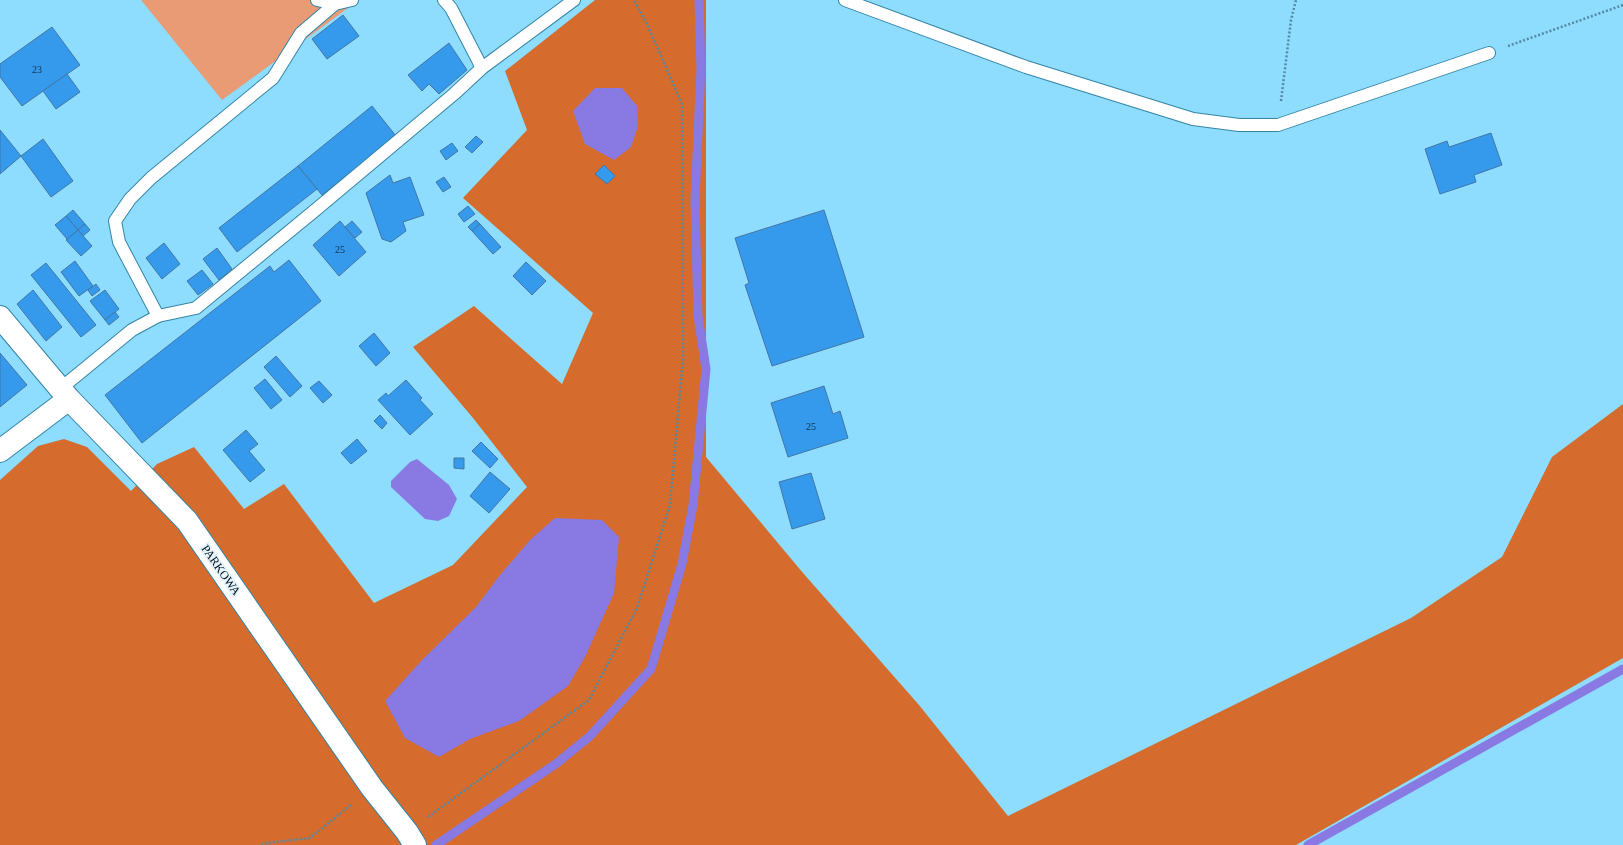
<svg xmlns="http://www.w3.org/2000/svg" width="1623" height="845" viewBox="0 0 1623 845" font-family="Georgia,serif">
  <rect width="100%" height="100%" fill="#8eddff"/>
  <path fill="#e89b74" d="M 141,0 L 359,0 L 222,100 Z"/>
  <path fill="#d56b2c" d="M 595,0 L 706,0 L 706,457 L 803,573 L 919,705 L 1008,816 L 1411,618 L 1502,557 L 1552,457 L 1623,404 L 1623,658 L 1296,845 L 0,845 L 0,480 L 38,446 L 64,439 L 87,447 L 131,491 L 157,464 L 194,447 L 244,509 L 284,484 L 374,603 L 453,565 L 527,487 L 473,418 L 413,347 L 474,306 L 562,384 L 593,313 L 463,198 L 527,130 L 505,71 Z"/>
  <g fill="#887ae2">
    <path d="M 595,88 L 622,88 L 637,106 L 638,126 L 631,147 L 614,160 L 585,144 L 573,111 Z"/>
    <path d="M 417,459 L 449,485 L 457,499 L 449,516 L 438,521 L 425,519 L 391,487 L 391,481 L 410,462 Z"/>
    <path d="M 555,518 L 602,520 L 619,537 L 614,593 L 585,657 L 568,686 L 519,721 L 470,739 L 439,757 L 405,738 L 385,701 L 422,660 L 476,607 L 500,575 L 530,540 Z"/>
  </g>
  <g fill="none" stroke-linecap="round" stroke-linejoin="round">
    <g stroke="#887ae2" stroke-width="9">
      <path d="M 436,845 L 557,763 L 590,736 L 651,669 L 682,564 L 693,505 L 706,369 L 698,316 L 695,199 L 701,69 L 699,0"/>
      <path d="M 1308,845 L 1623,669"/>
    </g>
  </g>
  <g fill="#359aec" stroke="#4376a4">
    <path d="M 343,15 L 359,36 L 327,59 L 312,39 Z"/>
    <path d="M 52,27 L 80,65 L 22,106 L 0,77 L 0,64 Z"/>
    <path d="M 449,43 L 467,70 L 439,94 L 429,84 L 422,91 L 408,75 Z"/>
    <path d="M 67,74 L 80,92 L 56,109 L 43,91 Z"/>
    <path d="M 372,106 L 396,136 L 322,195 L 298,166 Z"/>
    <path d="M 0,130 L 21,156 L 0,174 Z"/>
    <path d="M 1491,133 L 1502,165 L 1474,175 L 1476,182 L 1440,194 L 1425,149 L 1447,141 L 1449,147 Z"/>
    <path d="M 476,136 L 483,142 L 472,153 L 465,147 Z"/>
    <path d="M 43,139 L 73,181 L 51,197 L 21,156 Z"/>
    <path d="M 452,143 L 458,151 L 446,160 L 440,151 Z"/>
    <path d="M 604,165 L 615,176 L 607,184 L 595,174 Z"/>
    <path d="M 298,166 L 317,189 L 237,252 L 219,228 Z"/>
    <path d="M 390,175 L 393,183 L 410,177 L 424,215 L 403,222 L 406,231 L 391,242 L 382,239 L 366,193 Z"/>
    <path d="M 444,177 L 451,187 L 443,192 L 436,182 Z"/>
    <path d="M 468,206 L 475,214 L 464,222 L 458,214 Z"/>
    <path d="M 73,210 L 85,224 L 78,230 L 66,216 Z"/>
    <path d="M 824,210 L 864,337 L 772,366 L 745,285 L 749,283 L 735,238 Z"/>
    <path d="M 66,216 L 78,230 L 67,239 L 55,225 Z"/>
    <path d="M 476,220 L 480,224 L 472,231 L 468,227 Z"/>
    <path d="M 340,221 L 366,252 L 339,276 L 313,245 Z"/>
    <path d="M 352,221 L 362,232 L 355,238 L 345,227 Z"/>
    <path d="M 85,224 L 90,230 L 83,236 L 78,230 Z"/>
    <path d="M 480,224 L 501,247 L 493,254 L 472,231 Z"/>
    <path d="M 78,230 L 92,246 L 81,256 L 66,240 Z"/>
    <path d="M 164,243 L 180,264 L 162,279 L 146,258 Z"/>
    <path d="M 217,248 L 232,269 L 219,280 L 203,259 Z"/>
    <path d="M 289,260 L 321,301 L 142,443 L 105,395 L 270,266 L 274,272 Z"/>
    <path d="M 75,261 L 93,286 L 79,296 L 61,272 Z"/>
    <path d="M 526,262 L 546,281 L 532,295 L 513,276 Z"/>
    <path d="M 46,263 L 96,325 L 81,337 L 31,275 Z"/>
    <path d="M 202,270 L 213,284 L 198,295 L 187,281 Z"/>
    <path d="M 96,284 L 100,290 L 92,296 L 88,290 Z"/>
    <path d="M 33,290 L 62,327 L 46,341 L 17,304 Z"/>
    <path d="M 105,290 L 119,309 L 105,320 L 90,301 Z"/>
    <path d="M 115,312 L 119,317 L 109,325 L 105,320 Z"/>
    <path d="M 374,333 L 390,353 L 376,366 L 359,346 Z"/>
    <path d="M 0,353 L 27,385 L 0,407 Z"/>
    <path d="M 276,356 L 302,386 L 290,397 L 264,367 Z"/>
    <path d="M 265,379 L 282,400 L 271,409 L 254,388 Z"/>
    <path d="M 406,380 L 422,398 L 420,400 L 433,414 L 410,435 L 378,400 L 386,393 L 388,396 Z"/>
    <path d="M 319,381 L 332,395 L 323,403 L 310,388 Z"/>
    <path d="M 824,386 L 833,414 L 840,411 L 848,438 L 788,457 L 771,403 Z"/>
    <path d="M 380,415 L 387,423 L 382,429 L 374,421 Z"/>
    <path d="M 246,430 L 258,444 L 249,451 L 265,470 L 250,482 L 223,450 Z"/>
    <path d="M 357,439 L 367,451 L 351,464 L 341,453 Z"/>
    <path d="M 481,442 L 498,459 L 490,468 L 472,451 Z"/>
    <path d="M 454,458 L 464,458 L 464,469 L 454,468 Z"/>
    <path d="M 490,472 L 510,489 L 489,513 L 470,496 Z"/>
    <path d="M 811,473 L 825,519 L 792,529 L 779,482 Z"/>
  </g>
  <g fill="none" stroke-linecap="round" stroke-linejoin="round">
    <defs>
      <g id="lane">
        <path d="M 317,0 L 335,4 L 352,0"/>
        <path d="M 444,0 L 451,8 L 482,68"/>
        <path d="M 845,0 L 1026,67 L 1193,119 L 1239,125 L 1278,125 L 1489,53"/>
        <path d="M 158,316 L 119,242 L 115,221 L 130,199 L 151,178 L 273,78 L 301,33 L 335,4"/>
        <path d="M 60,389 L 132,330 L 158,316 L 196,308 L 313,212 L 454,94 L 482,68 L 574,0"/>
      </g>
      <g id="street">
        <path d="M 0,317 L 69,399 L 187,521 L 372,788 L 407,832 L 415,845"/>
        <path d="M 0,451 L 69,399"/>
      </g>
    </defs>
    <use href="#lane" stroke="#3585a5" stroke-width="14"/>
    <use href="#street" stroke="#3585a5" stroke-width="24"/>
    <g stroke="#5489a1" stroke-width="2.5" stroke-dasharray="2 2" stroke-linecap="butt">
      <path d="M 1508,46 L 1623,5"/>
      <path d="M 1281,101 L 1291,20 L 1296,0"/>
      <path d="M 428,817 L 589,700 L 637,608 L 670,505 L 683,359 L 682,104 L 647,24 L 634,0"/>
      <path d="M 261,845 L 266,843 L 310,838 L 352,804"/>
    </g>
    <use href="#lane" stroke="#fff" stroke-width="12"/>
    <use href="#street" stroke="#fff" stroke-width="22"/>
  </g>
  <g text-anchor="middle" stroke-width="4" stroke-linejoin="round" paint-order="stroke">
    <g font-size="10" fill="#0d324e">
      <text x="37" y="73">23</text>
      <text x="340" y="253">25</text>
      <text x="811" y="430">25</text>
    </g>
    <g font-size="12" fill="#00101a" stroke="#e5f4fb">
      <text transform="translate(221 570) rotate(55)" y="4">PARKOWA</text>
    </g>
  </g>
</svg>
